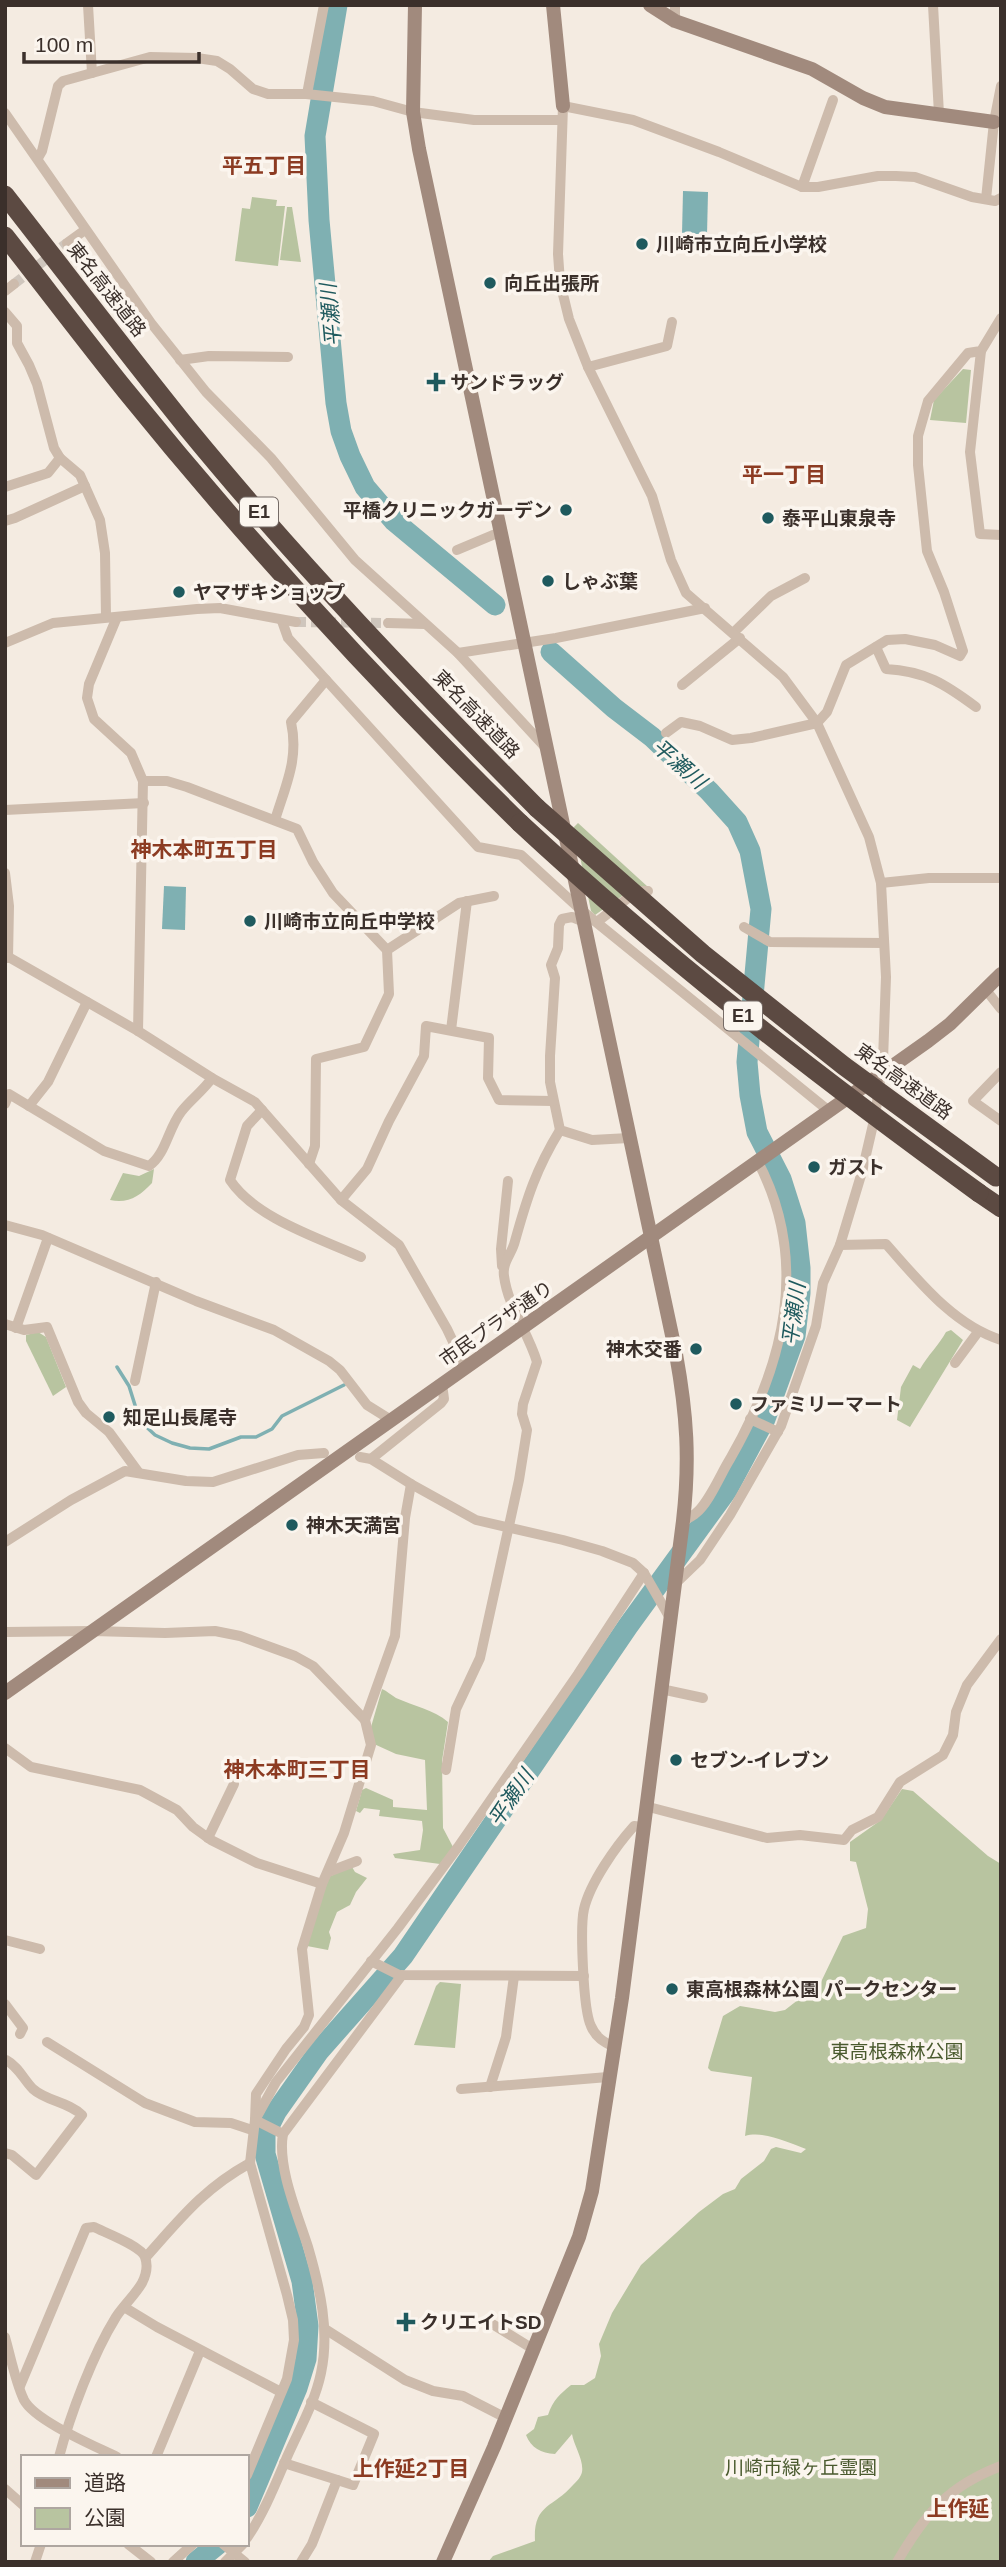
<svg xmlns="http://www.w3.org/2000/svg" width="1006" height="2567" viewBox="0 0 1006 2567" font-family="Arial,'Noto Sans JP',sans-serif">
  <rect width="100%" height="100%" fill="#f4ebe1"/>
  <g fill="#b8c4a0">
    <path d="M 252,197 L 277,200 L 276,206 L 285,206 L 278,266 L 235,261 L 242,208 L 250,209 Z"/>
    <path d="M 287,207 L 292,207 L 301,262 L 280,260 Z"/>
    <path d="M 963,369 L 971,370 L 966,423 L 930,420 L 934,400 Z"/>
    <path d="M 578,823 L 648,887 L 635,887 L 595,915 L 591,911 L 574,827 Z"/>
    <path d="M 154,1169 L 152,1183 C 140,1196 128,1204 110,1200 L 123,1173 L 139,1176 Z"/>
    <path d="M 951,1330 L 963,1340 L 910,1427 L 897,1420 L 901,1387 L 913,1365 L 920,1369 C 928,1355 939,1345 946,1332 Z"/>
    <path d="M 38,1332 L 46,1337 L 66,1387 L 53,1396 L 26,1341 L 26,1335 Z"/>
    <path d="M 382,1689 C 387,1691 391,1695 396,1698 C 414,1706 434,1710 448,1722 L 442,1761 L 443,1828 L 453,1847 L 440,1864 L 395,1858 L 393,1854 L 420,1850 L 423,1830 L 422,1821 L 379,1816 L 380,1810 L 364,1808 L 360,1813 L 356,1811 L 362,1790 L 366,1788 L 393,1800 L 393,1807 L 427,1810 L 425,1760 L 396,1754 L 374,1744 L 371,1727 Z"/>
    <path d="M 902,1789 L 913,1791 L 988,1856 L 1001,1864 L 1001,2562 L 488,2562 L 493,2556 L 535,2541 C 533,2504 553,2508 573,2485 C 577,2481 581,2477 582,2472 C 584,2460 574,2446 572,2434 L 555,2454 C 541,2453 531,2448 526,2435 L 534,2429 L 538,2417 L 548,2415 C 553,2400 560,2394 571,2385 L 584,2385 L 595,2378 L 601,2356 L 599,2344 L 612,2313 L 641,2265 L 699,2212 L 723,2194 L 735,2189 L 741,2179 L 764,2161 L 771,2149 L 776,2147 L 801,2153 L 806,2149 C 790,2143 763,2130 745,2136 L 752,2077 L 711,2071 L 708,2068 L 709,2063 L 723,2016 L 740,2006 L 775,2012 L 785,2010 L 821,1982 L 843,1936 L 866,1928 L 868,1909 L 856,1862 L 850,1861 L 850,1842 L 881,1820 Z"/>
    <path d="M 352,1867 L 355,1872 L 367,1878 L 356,1892 L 350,1905 L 337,1912 L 329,1932 L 331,1938 L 328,1950 L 307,1946 L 328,1877 Z"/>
    <path d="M 440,1982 L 461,1984 L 455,2048 L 414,2045 L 436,1986 Z"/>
  </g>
  <g fill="#7fb0b2">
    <path d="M 683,191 L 708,192 L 707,235 L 682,234 Z"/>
    <path d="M 164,886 L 186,887 L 185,930 L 162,929 Z"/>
  </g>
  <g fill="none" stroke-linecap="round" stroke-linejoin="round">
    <path stroke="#7fb0b2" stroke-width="3.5" d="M 117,1367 L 129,1386 L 140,1421 L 155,1435 L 172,1443 L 190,1448 L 209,1449 L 241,1437 L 256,1437 L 272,1429 L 282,1416 L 344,1385"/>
    <g stroke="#7fb0b2" stroke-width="21">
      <path d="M 337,5 L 315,136 L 319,220 L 336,403 L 341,431 L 350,456 L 365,487 L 394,521 L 495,605"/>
      <path d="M 247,2507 L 297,2388 L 306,2359 L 308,2326 L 302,2281 L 265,2154 L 265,2134 L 276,2112 L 319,2051 L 403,1956 L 628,1626 L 727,1490 L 765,1419 L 795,1336 L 800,1293 L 800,1268 L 795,1223 L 781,1179 L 757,1132 L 750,1095 L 747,1062 L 761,909 L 750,851 L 737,822 L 709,791 L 652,737 L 614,708 L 551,652"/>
      <path d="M 196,2562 L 218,2544"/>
    </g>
    <g stroke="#cfc6bd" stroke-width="10" stroke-dasharray="10 5" stroke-linecap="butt">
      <path d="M 14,284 L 67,243"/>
      <path d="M 296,622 L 388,623"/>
    </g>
    <g stroke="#cdbbac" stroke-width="10">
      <path d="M 88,5 L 92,73"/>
      <path d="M 675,5 L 675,21"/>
      <path d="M 933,5 L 939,114"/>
      <path d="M 307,94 L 324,5"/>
      <path d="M 5,113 L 151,323 L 206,392 L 271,458 L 355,560 L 458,653 L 546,748"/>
      <path d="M 38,158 L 42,151 L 58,86 L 63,81 L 150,57 L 197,58 L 217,61 L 230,69 L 253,89 L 268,94 L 306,94 L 373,101 L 413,112 L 474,120 L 562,120"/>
      <path d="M 802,187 L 833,100"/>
      <path d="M 986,199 L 994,122 L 1001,86"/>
      <path d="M 67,243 L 85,230"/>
      <path d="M 5,291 L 14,284"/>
      <path d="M 5,312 L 17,326 L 17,343 L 29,365 L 37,384 L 54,448 L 60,458 L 80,475 L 100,520 L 105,553 L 106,617"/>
      <path d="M 981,351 L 970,452 L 980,534 L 1001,535"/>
      <path d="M 180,360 L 209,356 L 288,357"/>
      <path d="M 588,367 L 667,346 L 672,322"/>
      <path d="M 5,487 L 48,473 L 60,458"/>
      <path d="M 5,521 L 15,518 L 85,486"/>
      <path d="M 457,550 L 500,532"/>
      <path d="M 117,617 L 89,684 L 87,698 L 94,719 L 131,753 L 143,781 L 138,1031"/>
      <path d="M 282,621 L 288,638 L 478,847 L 521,855 L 580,909 L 829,1111"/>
      <path d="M 388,623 L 425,624"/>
      <path d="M 733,633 L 771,596 L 805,578"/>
      <path d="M 5,643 L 53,623 L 197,609 L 220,608 L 296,622"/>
      <path d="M 876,647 L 886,669 C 925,671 945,684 976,707"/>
      <path d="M 458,653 L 556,638 L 705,608"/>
      <path d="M 682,685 L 740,638"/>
      <path d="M 666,733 L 681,722 L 700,726 L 732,740 L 751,738 L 817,723 L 827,712 L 846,665 L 887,640 L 905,639 L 935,645 L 960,656 L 963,651 L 944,592 L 927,551 L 918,465 L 918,436 L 928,401 L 968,353 L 981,351 L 1001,318"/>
      <path d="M 143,781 L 167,781 L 187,787 L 297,829 L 313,862 L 333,893 L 387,950 L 389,994 L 364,1047 L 316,1059 L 315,1146 L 309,1164"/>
      <path d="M 5,810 L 144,803"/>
      <path d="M 275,820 C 286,784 299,759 291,722 L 326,680"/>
      <path d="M 5,873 L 9,906 L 8,958"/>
      <path d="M 881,883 L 929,878 L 1001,878"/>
      <path d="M 582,921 L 572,917 L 562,919 L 559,925 L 558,948 L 551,965 L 555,978 L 550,1056 L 550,1082 L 560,1130 L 592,1140 L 629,1138"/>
      <path d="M 597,922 L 637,891 L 648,891"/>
      <path d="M 744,927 L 770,942 L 884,943"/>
      <path d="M 387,950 L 459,903 L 494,896"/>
      <path d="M 5,955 L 138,1031 L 212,1078 L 255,1102 L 341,1200 L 399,1245 L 447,1329 L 465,1367"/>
      <path d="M 986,990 L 1001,1009"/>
      <path d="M 451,1030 L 467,901"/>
      <path d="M 1001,1072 L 973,1101 L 1001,1121"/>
      <path d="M 5,1104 L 9,1094 L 104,1151 L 149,1166 C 166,1154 168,1129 181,1112 C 190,1100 203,1091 212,1078"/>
      <path d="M 29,1106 L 48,1082 L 87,1002"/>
      <path d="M 262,1110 L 247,1126 L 230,1180 C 255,1218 319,1238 361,1257"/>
      <path d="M 341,1200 L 367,1169 L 389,1121 L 424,1056 L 426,1026 L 489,1038 L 488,1078 L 499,1100 L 553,1101"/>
      <path d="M 5,1225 L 42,1235 L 196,1301 L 274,1330 L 329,1361 L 340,1370 L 367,1405 L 391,1420"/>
      <path d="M 840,1245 L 886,1244 C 918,1280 953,1325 1001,1340"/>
      <path d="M 502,1266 L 501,1249 L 508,1181"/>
      <path d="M 5,1324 L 24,1330 L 47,1327 L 78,1402 L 86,1413 L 109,1432 L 139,1473"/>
      <path d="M 16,1328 L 48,1238"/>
      <path d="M 955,1363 L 978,1332"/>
      <path d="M 135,1381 L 156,1282"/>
      <path d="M 750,1419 L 778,1432"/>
      <path d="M 360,1457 L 371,1459 L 411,1484 L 476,1520 L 563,1540 L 602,1551 L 633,1563 L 644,1573 L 670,1618"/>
      <path d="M 371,1459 L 441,1403 L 444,1399 L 442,1384"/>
      <path d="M 683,1521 C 687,1519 693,1516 696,1513 C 709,1503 721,1473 730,1459 C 784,1365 811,1261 757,1160"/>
      <path d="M 5,1542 L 71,1500 L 125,1471 L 186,1481 L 213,1482 L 298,1455 L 324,1453"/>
      <path d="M 674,1585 L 700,1560 L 730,1515 L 781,1426 L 816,1326 L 823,1283 L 840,1245 L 862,1172 L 875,1116 L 883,1060 L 886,977 L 881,883 L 869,837 L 817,723 L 783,677 L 686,593 L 671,560 L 652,496 L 588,367 L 569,319 L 560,282 L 558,254 L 563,106 L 633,120 L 719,152 L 802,187 L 818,187 L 878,176 L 896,176 L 915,177 L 972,197 L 995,201 L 1001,198"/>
      <path d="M 5,1632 L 93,1631 L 165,1633 L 215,1631 L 240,1636 L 295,1656 L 313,1666 L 365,1720"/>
      <path d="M 661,1689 L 703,1698"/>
      <path d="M 5,1748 L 31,1767 L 140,1790 L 177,1810 L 193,1827 L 211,1840 L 257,1863 L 322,1884"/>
      <path d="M 446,1770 L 456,1709 L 480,1658 L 519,1480 L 527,1430 L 522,1414 L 523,1404 L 537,1362 C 528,1332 508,1307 504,1276 C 502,1262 512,1254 515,1241 C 527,1198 536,1169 560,1130"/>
      <path d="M 645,1806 L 767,1838 L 800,1835 L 844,1840 L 852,1830 L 878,1817 L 900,1782 L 943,1755 L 953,1735 L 956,1712 L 967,1685 L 1001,1639"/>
      <path d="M 208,1838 L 234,1784"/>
      <path d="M 328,1872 L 357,1861"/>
      <path d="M 5,1940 L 40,1949"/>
      <path d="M 371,1961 L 399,1975 L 584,1976"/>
      <path d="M 5,2004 L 23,2028 L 20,2034"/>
      <path d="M 47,2042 L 145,2103 L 195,2122 L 231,2123 L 252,2130"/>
      <path d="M 614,2047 C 604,2042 596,2038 591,2026 C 583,2010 580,1926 584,1909 C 590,1883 616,1846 634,1826 L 643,1827"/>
      <path d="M 490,2087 L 506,2037 L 514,1976"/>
      <path d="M 461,2089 L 608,2077"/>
      <path d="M 283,2134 L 255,2120 L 256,2094 L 286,2049 L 304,2027 L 309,2015 L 302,1949 L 322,1884 L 344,1833 L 371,1745 L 365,1720 L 395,1636 L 405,1518 L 411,1484"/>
      <path d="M 5,2153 L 12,2155 L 36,2175 L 82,2115 C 69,2102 46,2101 33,2089 C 23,2079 19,2067 6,2060"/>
      <path d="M 146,2257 C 180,2219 203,2189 250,2163"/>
      <path d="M 124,2307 L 157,2327 L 281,2392"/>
      <path d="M 489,2322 L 533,2349"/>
      <path d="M 325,2329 L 405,2380 L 433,2391 L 463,2396 L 506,2418"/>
      <path d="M 5,2337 C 11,2358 15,2381 24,2400 C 35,2421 95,2446 117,2457"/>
      <path d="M 20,2386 L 86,2228 L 94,2227 C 106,2233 141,2246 145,2257 C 148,2265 146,2275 142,2283 C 135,2295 124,2305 116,2317 C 93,2354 70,2415 59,2457"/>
      <path d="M 156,2457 L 200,2351"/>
      <path d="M 284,2463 L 353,2485 L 374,2434 L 311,2402"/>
      <path d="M 247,2475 L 287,2379 L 294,2340 L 293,2320 L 287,2295 L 250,2163 L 255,2120 L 276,2082 L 398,1928 L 458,1847 L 578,1674 L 644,1573"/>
      <path d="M 5,2489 L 23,2505"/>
      <path d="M 247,2538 C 264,2513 275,2485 287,2457 C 299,2430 315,2402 321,2373 C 330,2331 320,2288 308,2247 C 298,2215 277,2167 283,2134 L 402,1975"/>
      <path d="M 128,2544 L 151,2562"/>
      <path d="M 223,2544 L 245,2562"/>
      <path d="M 35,2562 L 41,2544"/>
      <path d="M 173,2562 L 193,2544"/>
      <path d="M 225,2562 L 243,2544"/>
      <path d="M 301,2562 L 312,2544 L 337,2480"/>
      <path d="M 897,2562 C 925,2514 948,2486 1001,2466"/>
    </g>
    <g stroke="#a18a7d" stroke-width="14">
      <path d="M 415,5 L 413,112 L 419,149 L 676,1354 C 687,1415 690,1460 683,1521 L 622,1998 L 592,2191 L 579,2237 L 494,2447 L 443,2562"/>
      <path d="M 553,5 L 563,106"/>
      <path d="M 650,5 L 675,21 L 812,69 L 863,98 L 885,107 L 994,122"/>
      <path d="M 5,1693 L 928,1041 L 950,1024 L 1001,974"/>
    </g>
    <g stroke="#5c4a42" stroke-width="19">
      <path d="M 5,195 C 66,273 126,352 188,429 C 297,562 416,686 537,808"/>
      <path d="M 5,236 C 45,287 85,340 126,391 C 249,543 381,687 520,823"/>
      <path d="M 979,1193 L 1001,1208"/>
    </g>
    <g stroke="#5c4a42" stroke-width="19">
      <path d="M 537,808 L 703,954 L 844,1066 L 996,1177"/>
      <path d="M 520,823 C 665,958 819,1077 979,1193"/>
    </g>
  </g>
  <g fill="#1f5a5e" stroke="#fbf5ee" stroke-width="2.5">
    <circle cx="642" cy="244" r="7"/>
    <circle cx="490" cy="283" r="7"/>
    <path d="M432.5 371.5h7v7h7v7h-7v7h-7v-7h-7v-7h7z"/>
    <circle cx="566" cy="510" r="7"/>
    <circle cx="768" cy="518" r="7"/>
    <circle cx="548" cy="581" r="7"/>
    <circle cx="179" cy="592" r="7"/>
    <circle cx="250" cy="921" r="7"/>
    <circle cx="814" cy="1167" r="7"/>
    <circle cx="696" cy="1349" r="7"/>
    <circle cx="736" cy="1404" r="7"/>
    <circle cx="109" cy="1417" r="7"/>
    <circle cx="292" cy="1525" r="7"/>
    <circle cx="676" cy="1760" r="7"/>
    <circle cx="672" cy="1989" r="7"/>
    <path d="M402.5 2311.5h7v7h7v7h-7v7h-7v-7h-7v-7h7z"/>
  </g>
  <g text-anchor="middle" stroke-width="7" stroke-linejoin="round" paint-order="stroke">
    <g fill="#fbf5ee" stroke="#756b66" stroke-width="2">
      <rect x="240" y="497.5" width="38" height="29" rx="5"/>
      <rect x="724" y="1001.5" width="38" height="29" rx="5"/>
    </g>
    <g font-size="18" font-weight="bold" fill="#3b302b">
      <text x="259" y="518">E1</text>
      <text x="743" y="1022">E1</text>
    </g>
    <g font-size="19" font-weight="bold" fill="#3b302b" stroke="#fbf5ee" text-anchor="start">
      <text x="656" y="251">川崎市立向丘小学校</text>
      <text x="504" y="290">向丘出張所</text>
      <text x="450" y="389">サンドラッグ</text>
      <text x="552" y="517" text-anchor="end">平橋クリニックガーデン</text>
      <text x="782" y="525">泰平山東泉寺</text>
      <text x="562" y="588">しゃぶ葉</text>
      <text x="193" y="599">ヤマザキショップ</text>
      <text x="264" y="928">川崎市立向丘中学校</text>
      <text x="828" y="1174">ガスト</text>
      <text x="682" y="1356" text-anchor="end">神木交番</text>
      <text x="750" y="1411">ファミリーマート</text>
      <text x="123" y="1424">知足山長尾寺</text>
      <text x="306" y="1532">神木天満宮</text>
      <text x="690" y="1767">セブン-イレブン</text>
      <text x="686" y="1996">東高根森林公園 パークセンター</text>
      <text x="420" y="2329">クリエイトSD</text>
    </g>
    <g font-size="19" fill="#3b302b" stroke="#fbf5ee">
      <text transform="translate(107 289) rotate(52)" y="7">東名高速道路</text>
      <text transform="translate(477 714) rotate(46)" y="7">東名高速道路</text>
      <text transform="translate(904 1081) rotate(36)" y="7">東名高速道路</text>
      <text transform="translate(496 1323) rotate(-35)" y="7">市民プラザ通り</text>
    </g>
    <g font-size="19" fill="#4a5a2e" stroke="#fbf5ee">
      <text x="897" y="2058">東高根森林公園</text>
      <text x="801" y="2474">川崎市緑ヶ丘霊園</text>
    </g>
    <g font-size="21" font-weight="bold" fill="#8c3b22" stroke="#fbf5ee">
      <text x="264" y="173">平五丁目</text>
      <text x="784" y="482">平一丁目</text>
      <text x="204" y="857">神木本町五丁目</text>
      <text x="297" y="1777">神木本町三丁目</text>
      <text x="411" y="2476">上作延2丁目</text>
      <text x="958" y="2516">上作延</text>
    </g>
    <g font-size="21" font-style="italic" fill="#1f5a5e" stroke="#fbf5ee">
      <text transform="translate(331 315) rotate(-95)" y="7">平瀬川</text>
      <text transform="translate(679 764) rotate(41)" y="7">平瀬川</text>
      <text transform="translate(794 1314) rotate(-83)" y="7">平瀬川</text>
      <text transform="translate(511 1798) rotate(-56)" y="7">平瀬川</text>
    </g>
  </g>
  <rect width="1006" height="2567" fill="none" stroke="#3b302b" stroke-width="14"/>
  <rect x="21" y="2455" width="228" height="91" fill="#fbf5ee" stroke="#aea6a0" stroke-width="2"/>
  <rect x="35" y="2478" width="35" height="10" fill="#a18a7d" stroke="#aea6a0" stroke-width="2"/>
  <text x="84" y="2490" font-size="21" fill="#3b302b">道路</text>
  <rect x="35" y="2508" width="35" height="21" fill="#b8c4a0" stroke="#aea6a0" stroke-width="2"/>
  <text x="84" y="2525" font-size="21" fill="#3b302b">公園</text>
  <path d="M24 52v10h175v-10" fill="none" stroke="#3b302b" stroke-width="3.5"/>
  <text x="35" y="52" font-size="21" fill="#3b302b" stroke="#fbf5ee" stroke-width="5" paint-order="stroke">100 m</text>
</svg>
